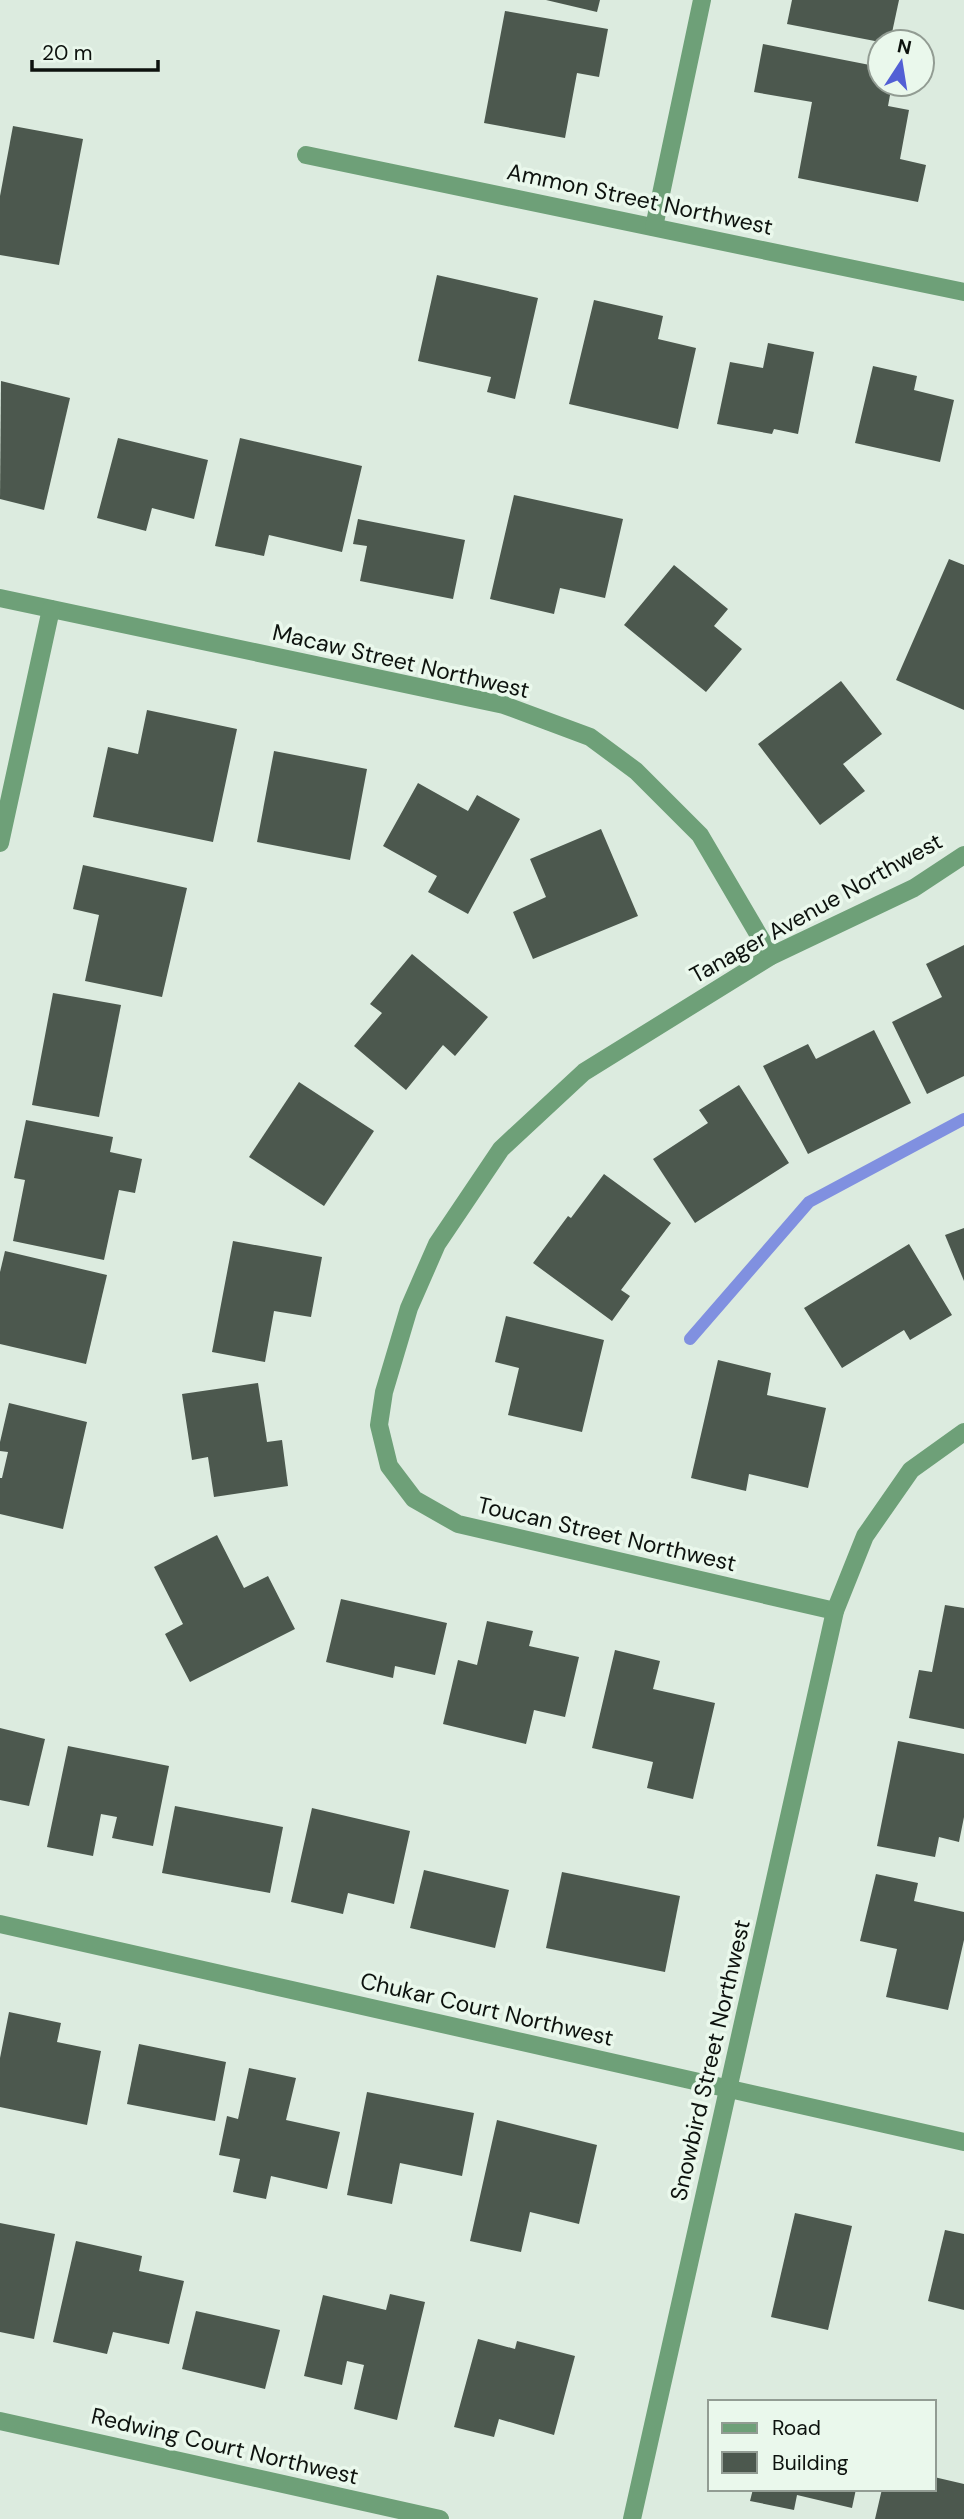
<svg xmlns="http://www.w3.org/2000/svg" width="964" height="2519" viewBox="0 0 964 2519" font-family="'DM Sans',sans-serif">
  <rect width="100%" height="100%" fill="#dcebdf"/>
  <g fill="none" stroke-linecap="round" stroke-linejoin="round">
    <path stroke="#8090e0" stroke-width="12" d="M 690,1339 L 809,1202 L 964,1119"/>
  </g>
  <g fill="#4c584e">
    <path d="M 546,0 L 600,0 L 597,12 Z"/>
    <path d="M 792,0 L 899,0 L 890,42 L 880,42 L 787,24 Z"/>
    <path d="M 505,11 L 608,29 L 599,77 L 577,73 L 565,138 L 484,123 Z"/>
    <path d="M 763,44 L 880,67 L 880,84 L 892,84 L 888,106 L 909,110 L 900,159 L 926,165 L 918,202 L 798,178 L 812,102 L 754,92 Z"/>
    <path d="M 13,126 L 83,139 L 59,265 L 0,255 L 0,196 Z"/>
    <path d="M 437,275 L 538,298 L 515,399 L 487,392 L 491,377 L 418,361 Z"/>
    <path d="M 594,300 L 663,316 L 658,339 L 696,348 L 678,429 L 569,404 Z"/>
    <path d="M 768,343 L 814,352 L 798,434 L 774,429 L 772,434 L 717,424 L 730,362 L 763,368 Z"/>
    <path d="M 873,366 L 917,376 L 914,390 L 954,400 L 940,462 L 855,443 Z"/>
    <path d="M 1,381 L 70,398 L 44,510 L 0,499 Z"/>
    <path d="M 118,438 L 208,460 L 194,519 L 152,508 L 146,531 L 97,518 Z"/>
    <path d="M 240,438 L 362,466 L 342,552 L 269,535 L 264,556 L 215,546 Z"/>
    <path d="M 514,495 L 623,519 L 605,598 L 560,588 L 554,614 L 490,599 Z"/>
    <path d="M 358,519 L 465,540 L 453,599 L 360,581 L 367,546 L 353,544 Z"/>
    <path d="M 949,559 L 964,565 L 964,710 L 896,680 Z"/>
    <path d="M 674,565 L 728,609 L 714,626 L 742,649 L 706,692 L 624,625 Z"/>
    <path d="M 841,681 L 882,734 L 843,764 L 865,791 L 820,825 L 758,744 Z"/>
    <path d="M 147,710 L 237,729 L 213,842 L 93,817 L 108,747 L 138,754 Z"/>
    <path d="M 274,751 L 367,769 L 350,860 L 257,842 Z"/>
    <path d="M 418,783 L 468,811 L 477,795 L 520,819 L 468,914 L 428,892 L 437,876 L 383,846 Z"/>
    <path d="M 601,829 L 638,916 L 533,959 L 513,912 L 546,897 L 530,859 Z"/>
    <path d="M 83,865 L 187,888 L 162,997 L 85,981 L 99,915 L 73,909 Z"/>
    <path d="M 964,945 L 964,1076 L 927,1094 L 892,1022 L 942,997 L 926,964 Z"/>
    <path d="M 412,954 L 488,1017 L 455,1056 L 443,1045 L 406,1090 L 354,1046 L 382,1013 L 370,1004 Z"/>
    <path d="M 53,993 L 121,1005 L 99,1117 L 32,1105 Z"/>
    <path d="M 874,1030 L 911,1103 L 808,1154 L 763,1066 L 808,1044 L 816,1059 Z"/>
    <path d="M 299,1082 L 374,1131 L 324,1206 L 249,1157 Z"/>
    <path d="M 739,1085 L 789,1163 L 695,1223 L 653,1159 L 708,1123 L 699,1110 Z"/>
    <path d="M 26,1120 L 113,1137 L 110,1152 L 142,1159 L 135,1193 L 119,1190 L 104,1260 L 13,1241 L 25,1180 L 14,1178 Z"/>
    <path d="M 604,1174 L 671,1223 L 621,1290 L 630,1296 L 612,1321 L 533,1263 L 568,1216 L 571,1218 Z"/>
    <path d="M 964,1228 L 964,1281 L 945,1235 Z"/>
    <path d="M 233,1241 L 322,1257 L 311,1317 L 274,1311 L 265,1362 L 212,1352 Z"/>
    <path d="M 909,1244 L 952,1315 L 910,1340 L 904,1330 L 842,1368 L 804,1308 Z"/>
    <path d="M 5,1251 L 107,1275 L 86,1364 L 0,1344 L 0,1272 Z"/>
    <path d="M 506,1316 L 604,1340 L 582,1432 L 508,1415 L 519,1368 L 495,1362 Z"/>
    <path d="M 718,1360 L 771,1373 L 767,1395 L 826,1408 L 808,1488 L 749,1474 L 746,1491 L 691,1478 Z"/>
    <path d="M 258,1383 L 267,1442 L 282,1440 L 288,1486 L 214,1497 L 208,1457 L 192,1460 L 182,1394 Z"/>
    <path d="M 9,1403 L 87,1422 L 63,1529 L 0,1514 L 0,1478 L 2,1478 L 8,1452 L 0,1451 L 0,1442 Z"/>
    <path d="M 217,1535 L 244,1588 L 268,1576 L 295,1629 L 190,1682 L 165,1634 L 183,1624 L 154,1567 Z"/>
    <path d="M 341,1599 L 447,1623 L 435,1675 L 395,1666 L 393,1678 L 326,1662 Z"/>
    <path d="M 945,1605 L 964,1608 L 964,1729 L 909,1718 L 919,1670 L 932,1672 Z"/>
    <path d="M 487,1621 L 533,1631 L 529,1646 L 579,1657 L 565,1717 L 534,1710 L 526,1744 L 443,1724 L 458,1660 L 477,1665 Z"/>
    <path d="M 615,1650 L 660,1661 L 653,1689 L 715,1703 L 693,1799 L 647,1788 L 653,1762 L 592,1748 Z"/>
    <path d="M 0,1728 L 45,1739 L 29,1806 L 0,1800 Z"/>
    <path d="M 898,1741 L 964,1754 L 964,1817 L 959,1842 L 939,1837 L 935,1857 L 877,1846 Z"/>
    <path d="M 68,1746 L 169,1766 L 153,1846 L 112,1838 L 117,1817 L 101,1814 L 93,1856 L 47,1847 Z"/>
    <path d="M 175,1806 L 283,1827 L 270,1893 L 162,1873 Z"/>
    <path d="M 312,1808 L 410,1831 L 394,1904 L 348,1893 L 343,1914 L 291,1902 Z"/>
    <path d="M 424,1870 L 509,1890 L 495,1948 L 410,1928 Z"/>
    <path d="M 562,1872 L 680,1896 L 665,1972 L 546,1948 Z"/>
    <path d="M 876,1874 L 918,1883 L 914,1901 L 964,1912 L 964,1940 L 948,2010 L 886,1997 L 897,1949 L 860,1941 Z"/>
    <path d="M 9,2012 L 61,2023 L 57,2042 L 101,2051 L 87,2125 L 0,2107 L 0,2058 Z"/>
    <path d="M 139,2044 L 226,2062 L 215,2121 L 127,2104 Z"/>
    <path d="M 249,2068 L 296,2078 L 286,2120 L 340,2132 L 327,2189 L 271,2176 L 266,2199 L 233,2192 L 240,2159 L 219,2155 L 227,2116 L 238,2119 Z"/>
    <path d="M 367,2092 L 474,2113 L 462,2176 L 400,2163 L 392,2204 L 347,2195 Z"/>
    <path d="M 497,2120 L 597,2145 L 579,2224 L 530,2212 L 521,2252 L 470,2241 Z"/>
    <path d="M 795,2213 L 852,2226 L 828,2330 L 771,2317 Z"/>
    <path d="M 0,2223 L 55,2234 L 34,2339 L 0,2332 Z"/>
    <path d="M 945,2230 L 964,2234 L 964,2310 L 928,2301 Z"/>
    <path d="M 76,2241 L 142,2256 L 139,2271 L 184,2281 L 169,2344 L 113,2332 L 107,2354 L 53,2342 Z"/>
    <path d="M 390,2294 L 425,2302 L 397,2420 L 354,2409 L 364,2365 L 347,2361 L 342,2385 L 304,2376 L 323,2295 L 386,2310 Z"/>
    <path d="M 196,2311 L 280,2330 L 265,2389 L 182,2369 Z"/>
    <path d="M 478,2339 L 515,2349 L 517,2341 L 575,2356 L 554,2435 L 499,2419 L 494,2437 L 454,2427 Z"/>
    <path d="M 934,2477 L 964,2484 L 964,2519 L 875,2519 L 882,2489 L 934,2489 Z"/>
    <path d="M 753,2489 L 856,2489 L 852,2508 L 797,2495 L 794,2510 L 750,2501 Z"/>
  </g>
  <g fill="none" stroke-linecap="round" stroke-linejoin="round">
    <g stroke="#6ea078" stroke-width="18">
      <path d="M 306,155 L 964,292"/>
      <path d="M 654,227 L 702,0"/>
      <path d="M 0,598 L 504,705 L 590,737 L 636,771 L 700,835 L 771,956"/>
      <path d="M 0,843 L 51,609"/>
      <path d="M 835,1611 L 458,1524 L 414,1499 L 389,1466 L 379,1425 L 384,1392 L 409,1308 L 437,1244 L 501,1149 L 584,1072 L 771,956 L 914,888 L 964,855"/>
      <path d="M 0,1924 L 964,2142"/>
      <path d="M 0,2421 L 440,2519"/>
      <path d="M 632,2519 L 835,1611 L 865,1536 L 911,1470 L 964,1432"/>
    </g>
  </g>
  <g text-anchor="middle" stroke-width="7" stroke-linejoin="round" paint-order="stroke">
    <g font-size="23" fill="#0d120e" stroke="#eaf8ec">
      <text transform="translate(640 199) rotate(12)" y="8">Ammon Street Northwest</text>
      <text transform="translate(401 661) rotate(13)" y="8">Macaw Street Northwest</text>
      <text transform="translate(816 908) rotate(-29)" y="8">Tanager Avenue Northwest</text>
      <text transform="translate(607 1534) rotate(13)" y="8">Toucan Street Northwest</text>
      <text transform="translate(487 2009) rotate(13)" y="8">Chukar Court Northwest</text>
      <text transform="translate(710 2060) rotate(-77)" y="8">Snowbird Street Northwest</text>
      <text transform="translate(225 2446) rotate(13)" y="8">Redwing Court Northwest</text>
    </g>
  </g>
  <rect x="708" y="2400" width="228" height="91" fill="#eaf8ec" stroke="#929c93" stroke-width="2"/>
  <rect x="722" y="2423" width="35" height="10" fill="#6ea078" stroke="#929c93" stroke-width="2"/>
  <text x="772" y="2435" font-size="21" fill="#0d120e">Road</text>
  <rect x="722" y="2452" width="35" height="21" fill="#4c584e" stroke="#929c93" stroke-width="2"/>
  <text x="772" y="2470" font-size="21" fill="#0d120e">Building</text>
  <g transform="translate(901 63) rotate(12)"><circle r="33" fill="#eaf8ec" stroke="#929c93" stroke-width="2"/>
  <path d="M0-5L12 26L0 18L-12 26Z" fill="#525fd5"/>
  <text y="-10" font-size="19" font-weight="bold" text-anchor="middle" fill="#0d120e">N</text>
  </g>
  <path d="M32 60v10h126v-10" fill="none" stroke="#0d120e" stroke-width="3.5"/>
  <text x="42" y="60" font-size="21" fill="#0d120e" stroke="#eaf8ec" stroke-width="5" paint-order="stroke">20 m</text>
</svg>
